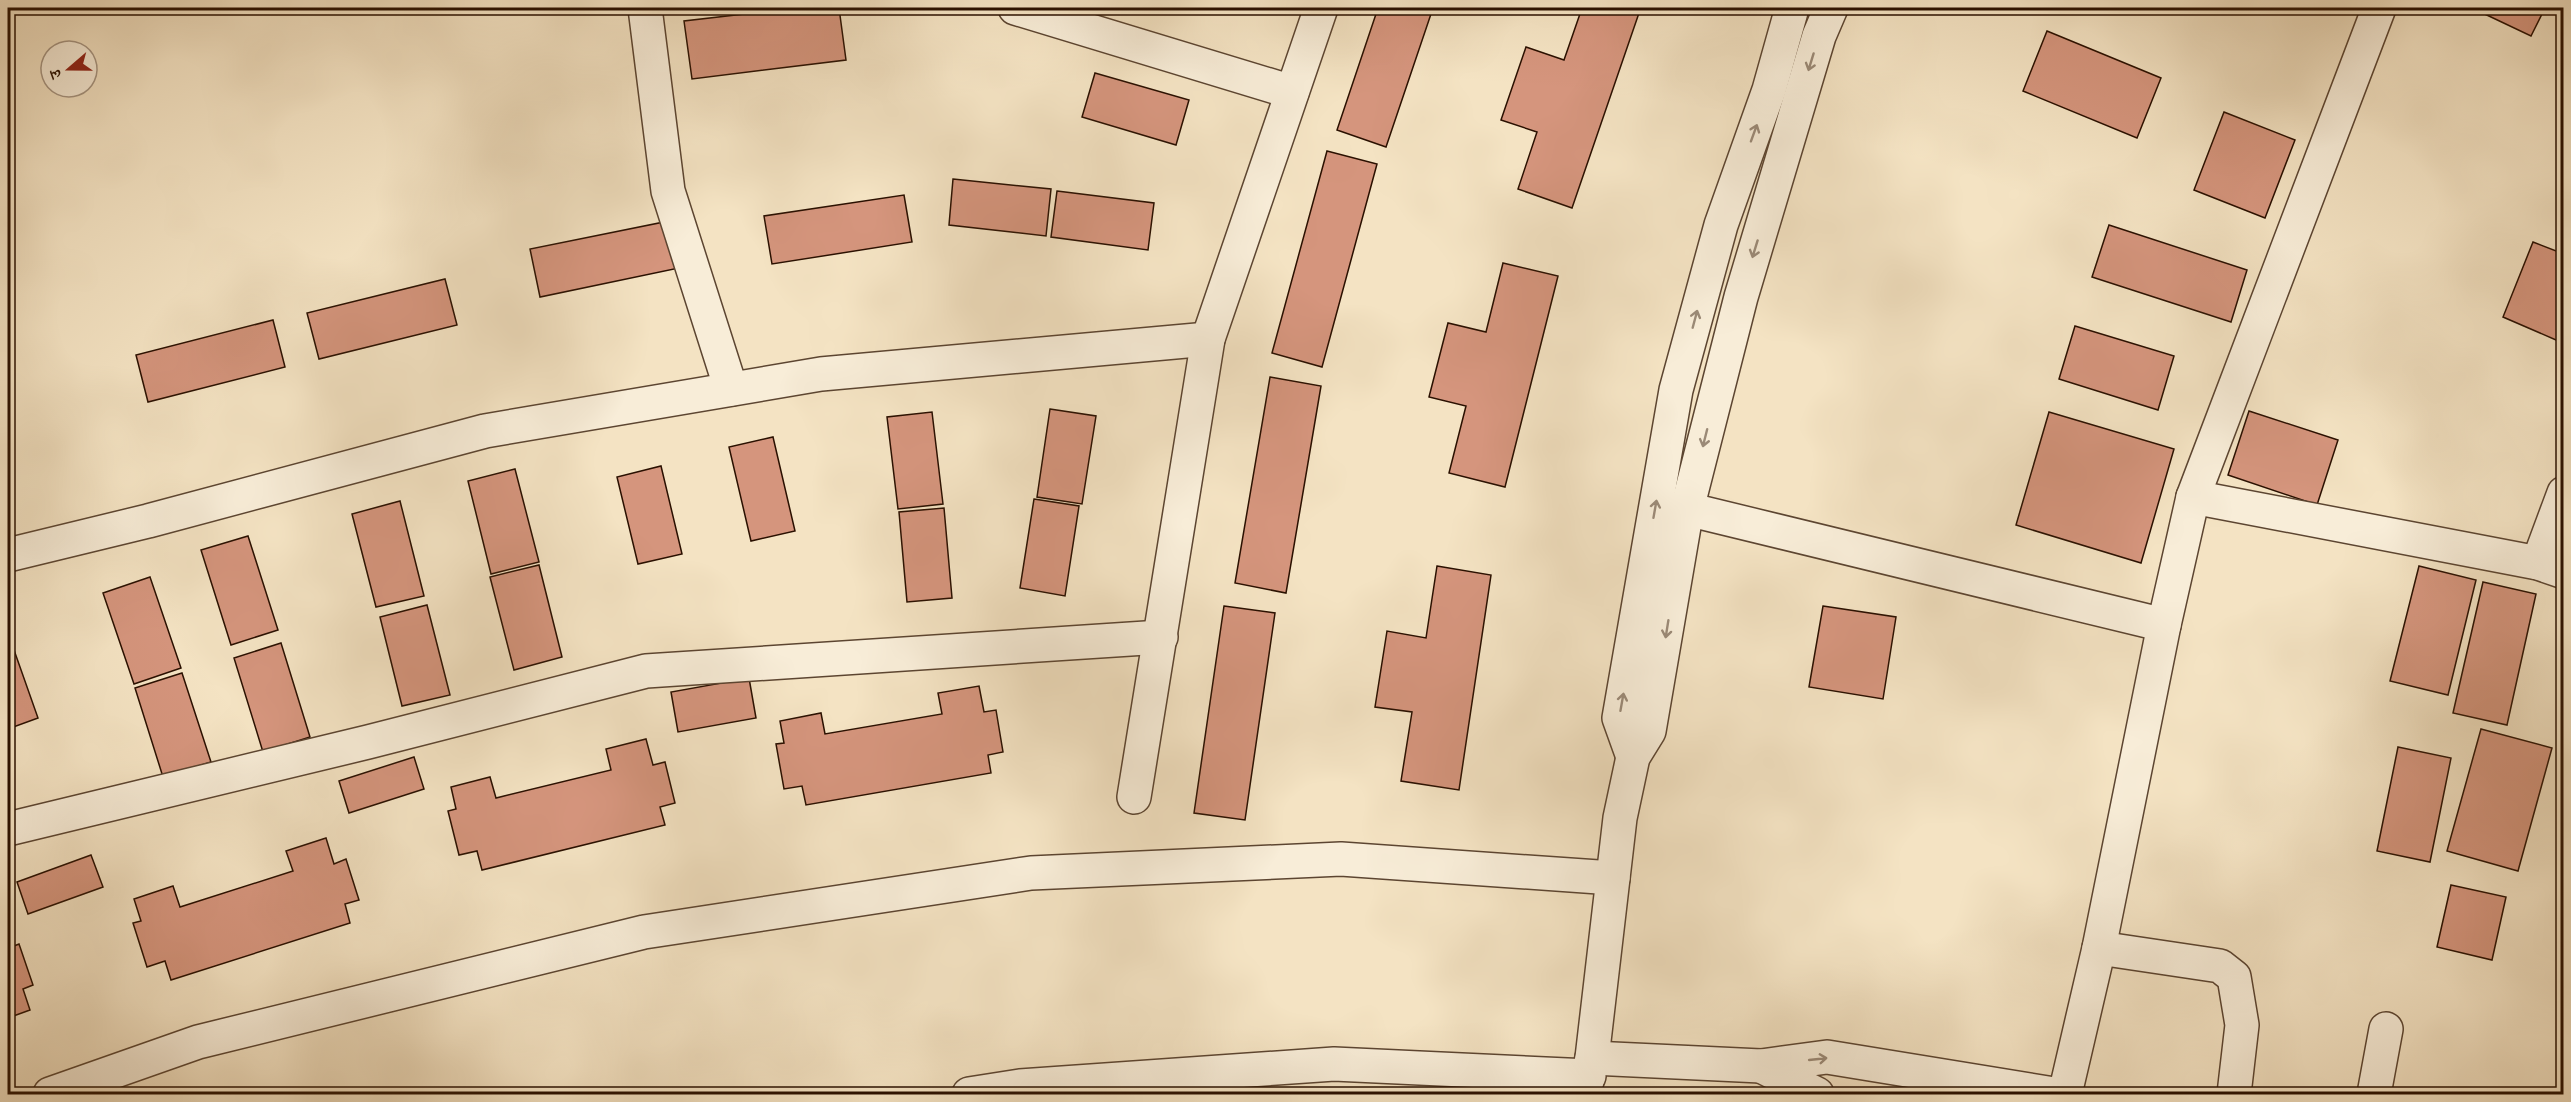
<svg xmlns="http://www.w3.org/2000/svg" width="2571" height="1102" viewBox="0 0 2571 1102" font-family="'IM FELL French Canon','Noto Serif Devanagari',serif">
  <rect width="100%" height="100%" fill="#f4e3c3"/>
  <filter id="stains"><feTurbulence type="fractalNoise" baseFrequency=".00333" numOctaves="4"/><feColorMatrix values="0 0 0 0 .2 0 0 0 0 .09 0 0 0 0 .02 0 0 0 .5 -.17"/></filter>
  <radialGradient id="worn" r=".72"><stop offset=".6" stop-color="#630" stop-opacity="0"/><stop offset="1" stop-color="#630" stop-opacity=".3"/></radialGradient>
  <g fill="#d5957d" stroke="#2a1000" stroke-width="1.5">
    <path d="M 795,8 L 839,8 L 846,60 L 692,79 L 684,21 Z"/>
    <path d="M 1378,8 L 1433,8 L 1386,147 L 1337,130 Z"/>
    <path d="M 1582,8 L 1623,8 L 1639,13 L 1572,208 L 1518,189 L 1537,132 L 1501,120 L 1526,47 L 1564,60 Z"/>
    <path d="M 2472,8 L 2545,8 L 2531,36 Z"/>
    <path d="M 2047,31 L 2161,78 L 2137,138 L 2023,91 Z"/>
    <path d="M 1095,73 L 1189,100 L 1176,145 L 1082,117 Z"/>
    <path d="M 2224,112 L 2295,140 L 2265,218 L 2194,190 Z"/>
    <path d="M 1327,151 L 1377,164 L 1322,367 L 1272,353 Z"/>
    <path d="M 953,179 L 1051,189 L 1046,236 L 949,225 Z"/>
    <path d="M 1057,191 L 1154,203 L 1148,250 L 1051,237 Z"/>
    <path d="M 904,195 L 912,242 L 772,264 L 764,216 Z"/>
    <path d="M 669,221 L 679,268 L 540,297 L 530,249 Z"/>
    <path d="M 2109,225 L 2247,270 L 2231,322 L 2092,277 Z"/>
    <path d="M 2533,242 L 2564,254 L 2563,343 L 2503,317 Z"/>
    <path d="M 1503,263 L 1558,276 L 1505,487 L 1449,473 L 1466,406 L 1429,397 L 1448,323 L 1486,332 Z"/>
    <path d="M 445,279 L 457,325 L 319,359 L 307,313 Z"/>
    <path d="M 273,320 L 285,367 L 148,402 L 136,355 Z"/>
    <path d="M 2075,326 L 2174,356 L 2158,410 L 2059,379 Z"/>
    <path d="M 1270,377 L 1321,386 L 1286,593 L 1235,583 Z"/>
    <path d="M 1050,409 L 1096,416 L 1082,504 L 1037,497 Z"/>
    <path d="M 2249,411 L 2338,440 L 2317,505 L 2228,475 Z"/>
    <path d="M 932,412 L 943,504 L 898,509 L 887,417 Z"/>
    <path d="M 2049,412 L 2174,449 L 2141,563 L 2016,525 Z"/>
    <path d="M 773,437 L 795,531 L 751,541 L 729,447 Z"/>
    <path d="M 661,466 L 682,554 L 638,564 L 617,477 Z"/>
    <path d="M 515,469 L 539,562 L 491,574 L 468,481 Z"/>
    <path d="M 1034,499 L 1079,506 L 1065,596 L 1020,588 Z"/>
    <path d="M 400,501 L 424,596 L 376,607 L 352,514 Z"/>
    <path d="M 944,508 L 952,598 L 907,602 L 899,512 Z"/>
    <path d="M 248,536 L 278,630 L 231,645 L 201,550 Z"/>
    <path d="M 539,565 L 562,657 L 514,670 L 490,577 Z"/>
    <path d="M 1437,566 L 1491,575 L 1459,790 L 1401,781 L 1412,712 L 1375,707 L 1387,631 L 1426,638 Z"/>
    <path d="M 2419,566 L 2476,580 L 2448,695 L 2390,681 Z"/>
    <path d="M 150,577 L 181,668 L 134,684 L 103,593 Z"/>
    <path d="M 2483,582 L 2536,594 L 2507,725 L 2453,713 Z"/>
    <path d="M 427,605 L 450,695 L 402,706 L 380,617 Z"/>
    <path d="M 1224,606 L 1275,613 L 1245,820 L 1194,813 Z"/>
    <path d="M 1823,606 L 1896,617 L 1883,699 L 1809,687 Z"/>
    <path d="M 8,633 L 38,718 L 8,729 Z"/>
    <path d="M 281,643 L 310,737 L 263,752 L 234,658 Z"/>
    <path d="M 182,673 L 211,762 L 163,777 L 135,688 Z"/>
    <path d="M 749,678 L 756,718 L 678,732 L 671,692 Z"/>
    <path d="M 979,686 L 984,712 L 996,710 L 1003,752 L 988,755 L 991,773 L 806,805 L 802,786 L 784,789 L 776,744 L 784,743 L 780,721 L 821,713 L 825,734 L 942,714 L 938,693 Z"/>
    <path d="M 2481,729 L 2552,748 L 2518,871 L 2447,851 Z"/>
    <path d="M 646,739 L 653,765 L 665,762 L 675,803 L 660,807 L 665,825 L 482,870 L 477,851 L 459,855 L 448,811 L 456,809 L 451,787 L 490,777 L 496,798 L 611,770 L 606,749 Z"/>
    <path d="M 2398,747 L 2451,758 L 2430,862 L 2377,851 Z"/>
    <path d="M 414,757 L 424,789 L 349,813 L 339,781 Z"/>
    <path d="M 326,838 L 334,864 L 346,859 L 359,900 L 345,904 L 350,923 L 171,980 L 165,961 L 147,967 L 133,923 L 141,921 L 134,899 L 173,886 L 180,907 L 293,871 L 286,851 Z"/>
    <path d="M 91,855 L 103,887 L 28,914 L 17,882 Z"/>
    <path d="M 2451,885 L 2506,897 L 2492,960 L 2437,947 Z"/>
    <path d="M 8,929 L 14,946 L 19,944 L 33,985 L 23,989 L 30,1010 L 8,1018 Z"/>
  </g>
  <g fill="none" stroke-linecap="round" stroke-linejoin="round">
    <defs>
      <g id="minor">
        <path d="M 645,8 L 668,191 L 731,389"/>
        <path d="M 1015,8 L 1292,92"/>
        <path d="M 2193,497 L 2538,563 L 2564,572"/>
        <path d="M 1687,509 L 2164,625"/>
        <path d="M 8,555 L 148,521 L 485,431 L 821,374 L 1208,339"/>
        <path d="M 2538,563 L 2564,493"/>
        <path d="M 1633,757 L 1619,718 L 1676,390 L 1721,225 L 1769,90 L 1792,8"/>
        <path d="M 1134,797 L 1208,339 L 1321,8"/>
        <path d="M 8,829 L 368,742 L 646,671 L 1161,637"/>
        <path d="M 2099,948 L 2220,966 L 2234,977 L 2242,1025 L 2234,1094"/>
        <path d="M 1592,1058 L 1761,1066 L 1827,1057 L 2054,1094"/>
        <path d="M 1761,1066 L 1817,1094"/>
        <path d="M 50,1094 L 198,1042 L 644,932 L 1031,873 L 1341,859 L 1613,878"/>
        <path d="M 969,1094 L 1020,1086 L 1334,1064 L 1589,1076"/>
        <path d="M 1584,1094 L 1592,1058 L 1620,818 L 1633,757 L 1649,731 L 1687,509 L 1741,297 L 1819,36 L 1831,8"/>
        <path d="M 2065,1094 L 2099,948 L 2164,625 L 2193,497 L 2379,8"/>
        <path d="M 2374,1094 L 2386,1029"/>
      </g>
    </defs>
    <use href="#minor" stroke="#5c4531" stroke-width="36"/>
    <use href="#minor" stroke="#f8edd8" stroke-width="33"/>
  </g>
  <defs><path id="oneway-shaft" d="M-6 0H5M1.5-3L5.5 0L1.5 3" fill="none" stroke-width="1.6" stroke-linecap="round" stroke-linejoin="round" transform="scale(1.5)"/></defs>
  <g stroke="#9b8a77">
    <use href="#oneway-shaft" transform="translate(1811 62) rotate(107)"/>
    <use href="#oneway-shaft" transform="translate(1754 133) rotate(-70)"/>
    <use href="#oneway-shaft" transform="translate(1755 249) rotate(107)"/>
    <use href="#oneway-shaft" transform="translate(1695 319) rotate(-75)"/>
    <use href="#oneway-shaft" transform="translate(1705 438) rotate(104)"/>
    <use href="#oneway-shaft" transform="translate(1655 509) rotate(-80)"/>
    <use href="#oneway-shaft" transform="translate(1667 629) rotate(99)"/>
    <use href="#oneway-shaft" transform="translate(1622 702) rotate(-80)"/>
    <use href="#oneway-shaft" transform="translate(1818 1059) rotate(-6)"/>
  </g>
  <rect width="2571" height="1102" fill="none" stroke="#f4e3c3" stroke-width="30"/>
  <rect x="9" y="9" width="2553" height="1084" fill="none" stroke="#2a1000" stroke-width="3"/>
  <rect x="15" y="15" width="2541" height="1072" fill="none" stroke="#2a1000" stroke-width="1.5"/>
  <g transform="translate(69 69) rotate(250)"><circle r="28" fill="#f8edd8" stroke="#a69582" stroke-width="1.5"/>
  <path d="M0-4.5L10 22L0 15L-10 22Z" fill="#8f2418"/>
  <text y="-9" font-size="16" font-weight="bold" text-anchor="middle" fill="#2a1000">उ</text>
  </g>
  <rect width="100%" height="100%" filter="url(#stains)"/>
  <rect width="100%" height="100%" fill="url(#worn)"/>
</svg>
